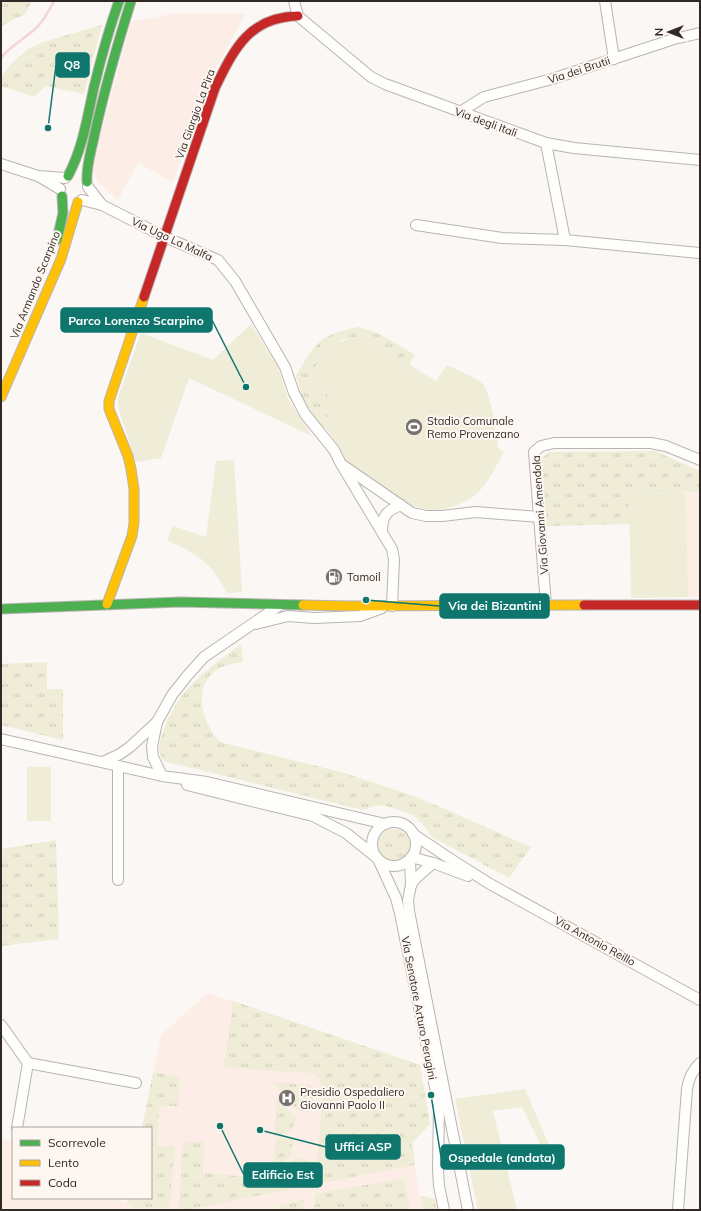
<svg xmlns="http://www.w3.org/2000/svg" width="701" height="1211" viewBox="0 0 701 1211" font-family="Mulish,sans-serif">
  <defs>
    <pattern id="grass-tufts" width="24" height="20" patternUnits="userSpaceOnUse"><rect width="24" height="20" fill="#efecd7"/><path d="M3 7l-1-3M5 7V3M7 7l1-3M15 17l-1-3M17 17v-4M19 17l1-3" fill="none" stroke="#cdcab8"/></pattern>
  </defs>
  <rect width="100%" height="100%" fill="#fbf7f4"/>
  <g fill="#fceee6">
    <path d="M 176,13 L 245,14 L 216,68 L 173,182 L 138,163 L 118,200 L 98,183 L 95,177 L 93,169 L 94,159 L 131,22 Z"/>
    <path d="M 700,492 L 700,597 L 688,597 L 686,493 Z"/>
    <path d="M 208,993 L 420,1065 L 430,1124 L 412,1143 L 420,1196 L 435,1199 L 437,1210 L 1,1210 L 1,1140 L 9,1141 L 13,1144 L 13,1198 L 106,1198 L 127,1203 L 128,1198 L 151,1198 L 151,1128 L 142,1128 L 161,1035 Z"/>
  </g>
  <g fill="url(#grass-tufts)">
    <path d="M 1,1 L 32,1 L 25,14 L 1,26 Z"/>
    <path d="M 102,25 L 84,94 L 46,86 L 34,97 L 1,86 L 1,77 L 13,62 L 28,49 L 43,42 Z"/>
    <path d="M 359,327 C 380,332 397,344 415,355 L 409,365 L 365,338 L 344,339 L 335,343 L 328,348 L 307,380 L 328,395 L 336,422 L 329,432 L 315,419 L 303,398 L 296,376 C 315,343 320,334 359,327 Z"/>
    <path d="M 655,451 L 700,471 L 700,492 L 629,494 L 630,524 L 547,526 L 541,459 L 549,452 Z"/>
    <path d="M 241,644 L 243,662 C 236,663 228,664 222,667 C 190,682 201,722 220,742 L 341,772 L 417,797 L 531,847 L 509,878 L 432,837 L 422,823 L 414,815 L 383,805 L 375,806 L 363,810 L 163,761 C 156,747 160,740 165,726 C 183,684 206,671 241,644 Z"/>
    <path d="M 47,662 L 47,689 L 63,689 L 63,740 L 1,725 L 1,664 Z"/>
    <circle cx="394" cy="845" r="16"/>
    <path d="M 56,840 L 59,939 L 1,946 L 1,849 Z"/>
    <path d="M 233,1001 L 420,1065 L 430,1124 L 412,1143 L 415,1165 L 315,1184 L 323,1091 L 319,1078 L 314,1073 L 224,1068 Z"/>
    <path d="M 153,1072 L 180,1077 L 178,1106 L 159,1106 L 157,1146 L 175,1147 L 169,1208 L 134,1208 L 127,1203 L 128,1198 L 151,1198 L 151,1128 L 142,1128 Z"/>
    <path d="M 273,1082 L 311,1085 L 314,1092 L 311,1112 L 298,1111 Z"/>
    <path d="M 276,1098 L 296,1117 L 292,1129 L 286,1134 L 275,1134 Z"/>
    <path d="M 276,1138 L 293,1139 L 291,1156 L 273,1168 Z"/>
    <path d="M 183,1142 L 204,1142 L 203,1173 L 272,1179 L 296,1158 L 309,1160 L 306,1186 L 188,1210 L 182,1210 L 179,1208 Z"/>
    <path d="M 404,1178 L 410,1210 L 314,1210 L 315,1194 Z"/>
    <path d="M 421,1196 L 435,1199 L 437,1210 L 423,1210 Z"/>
    <path d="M 304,1199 L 303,1210 L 277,1210 L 277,1207 Z"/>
  </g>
  <g fill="#efecd7">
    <path d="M 251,324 L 278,367 L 288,399 L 312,436 L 189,378 L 161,458 L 136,462 L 118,407 L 118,397 L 141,333 L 213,360 Z"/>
    <path d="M 358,337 L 365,338 L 436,381 L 447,365 C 453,368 480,380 483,384 C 490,392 498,437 498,448 L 504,452 C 497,464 491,478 481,489 C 466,506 435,516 414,506 C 405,502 398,496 390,491 C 376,481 361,471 347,462 L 343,453 L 329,432 L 336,422 L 319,409 L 328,395 L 307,380 L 328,348 L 335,343 Z"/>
    <path d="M 234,460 L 242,592 L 227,593 C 210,561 199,555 167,540 L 173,526 L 206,537 L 216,461 Z"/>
    <path d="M 686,493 L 688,597 L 631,598 L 629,494 Z"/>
    <rect x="27" y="767" width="24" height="54"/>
    <path d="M 525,1089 L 555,1159 L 548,1159 L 522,1107 L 493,1111 L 517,1210 L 478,1210 L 455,1099 Z"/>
  </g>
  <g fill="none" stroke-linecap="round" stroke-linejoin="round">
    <path stroke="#f3d3dc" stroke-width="2.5" d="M 1,58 C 10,46 24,39 35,29 C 43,22 49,11 54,1"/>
    <defs>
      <g id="street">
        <path d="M 294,1 L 298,16 L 371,77 L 385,84 L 546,143 L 574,148 L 700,160"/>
        <path d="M 605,1 L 614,59"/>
        <path d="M 460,112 L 484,97 L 552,79 L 674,39 L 700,33"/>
        <path d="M 546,143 L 565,240"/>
        <path d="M 1,164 L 38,176 L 65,178"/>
        <path d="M 40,177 L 60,189"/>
        <path d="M 88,187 L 102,205"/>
        <path d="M 82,200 L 102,205 L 165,237 L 218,260 L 235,281 L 285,367 L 294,393 L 305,414 L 334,450 L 341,464 L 392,549 L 394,560 L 392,606"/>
        <path d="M 416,225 L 502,238 L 565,240 L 699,253"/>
        <path d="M 344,466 L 412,513 L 426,516 L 442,516 L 476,512 L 539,517"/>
        <path d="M 382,532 C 382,516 386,511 401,505"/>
        <path d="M 546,605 L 534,452 L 541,446 L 554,443 L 651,443 L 666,446 L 700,460"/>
        <path d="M 256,624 L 288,616 L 314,618 L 360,616 L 382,608"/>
        <path d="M 1,739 L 162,776 L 207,782 L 385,824"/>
        <path d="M 103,762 L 120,754 L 130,747 L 157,722"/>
        <path d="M 162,776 L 153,757 L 152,746 L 157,722 L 172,695 L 187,676 L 204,657 L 280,605"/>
        <path d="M 187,785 L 313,816 L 346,833 L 376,857"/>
        <circle cx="394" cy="844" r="22"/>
        <path d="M 413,834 L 452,860 L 490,884 L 700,1000"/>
        <path d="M 411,857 L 433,863 L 468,876"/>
        <path d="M 378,859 L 396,898 L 400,913 L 439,1107 L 438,1170 L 439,1186 L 444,1210"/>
        <path d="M 410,860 L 411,885 L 408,900 L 409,911 L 468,1210"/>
        <path d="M 118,880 L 118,766"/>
        <path d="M 411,885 L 415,879 L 433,863"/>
        <path d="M 1,1025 L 28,1063 L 17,1128"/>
        <path d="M 28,1063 L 136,1083"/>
        <path d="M 678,1210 L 687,1089 C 689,1078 692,1071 700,1063"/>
      </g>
      <g id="fast">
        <path d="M 68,176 C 83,148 87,118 94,87 C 101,58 109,29 119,1"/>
        <path d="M 87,182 C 86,166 91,152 94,137 C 104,91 117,46 131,1"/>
        <path d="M 57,240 L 63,213 L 62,196"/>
        <path d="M 1,609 L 180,602 L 303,605"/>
      </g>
      <g id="slow">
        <path d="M 1,397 L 61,259 L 78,202"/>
        <path d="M 107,604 L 132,536 L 134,523 L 134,489 L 131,469 L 128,456 L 109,409 L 109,401 L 144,297"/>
        <path d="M 303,605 L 350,606 L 584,605"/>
      </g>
      <g id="jam">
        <path d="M 144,297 L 215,88 C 234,49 249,17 298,16"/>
        <path d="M 584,605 L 700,605"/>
      </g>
    </defs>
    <use href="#street" stroke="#bab4b1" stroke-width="12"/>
    <use href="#fast" stroke="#bab4b1" stroke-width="11"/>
    <use href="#slow" stroke="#bab4b1" stroke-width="11"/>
    <use href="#jam" stroke="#bab4b1" stroke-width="11"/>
    <use href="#street" stroke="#fefefd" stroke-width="10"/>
    <use href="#fast" stroke="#4caf50" stroke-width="9"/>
    <use href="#slow" stroke="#ffc107" stroke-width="9"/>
    <use href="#jam" stroke="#c62828" stroke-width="9"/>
  </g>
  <defs>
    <symbol id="stadium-disc" viewBox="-11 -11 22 22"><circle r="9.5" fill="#77716d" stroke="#fef6f1"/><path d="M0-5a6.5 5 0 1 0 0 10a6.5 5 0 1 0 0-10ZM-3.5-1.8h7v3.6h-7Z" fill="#fff"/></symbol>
    <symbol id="fuel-disc" viewBox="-11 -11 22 22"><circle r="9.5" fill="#77716d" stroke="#fef6f1"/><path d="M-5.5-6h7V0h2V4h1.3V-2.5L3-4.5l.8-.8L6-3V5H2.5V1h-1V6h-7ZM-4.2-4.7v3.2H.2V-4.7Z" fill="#fff"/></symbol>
    <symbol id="hospital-disc" viewBox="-11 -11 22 22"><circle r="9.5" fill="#77716d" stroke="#fef6f1"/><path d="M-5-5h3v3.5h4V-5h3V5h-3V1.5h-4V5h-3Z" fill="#fff"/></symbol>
  </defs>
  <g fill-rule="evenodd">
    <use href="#stadium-disc" x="404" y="417" width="20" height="20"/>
    <use href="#fuel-disc" x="324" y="567" width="20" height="20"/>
    <use href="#hospital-disc" x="277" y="1088" width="20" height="20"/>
  </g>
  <g text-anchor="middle" stroke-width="4" stroke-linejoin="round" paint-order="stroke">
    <g font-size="11" fill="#302925" stroke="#fef6f1">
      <text transform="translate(579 70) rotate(-18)" y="4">Via dei Brutii</text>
      <text transform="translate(195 114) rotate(-70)" y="4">Via Giorgio La Pira</text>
      <text transform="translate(486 122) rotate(20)" y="4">Via degli Itali</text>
      <text transform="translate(172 239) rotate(25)" y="4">Via Ugo La Malfa</text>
      <text transform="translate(35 285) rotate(-68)" y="4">Via Armando Scarpino</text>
      <text transform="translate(540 515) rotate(-94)" y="4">Via Giovanni Amendola</text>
      <text transform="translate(595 941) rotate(29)" y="4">Via Antonio Reillo</text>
      <text transform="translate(419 1008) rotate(79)" y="4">Via Senatore Arturo Perugini</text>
    </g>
    <g font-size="11" fill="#302925" stroke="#fef6f1" text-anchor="start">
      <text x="427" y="425">Stadio Comunale<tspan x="427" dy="13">Remo Provenzano</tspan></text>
      <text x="347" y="581">Tamoil</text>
      <text x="300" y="1096">Presidio Ospedaliero<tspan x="300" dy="13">Giovanni Paolo II</tspan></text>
    </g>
  </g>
  <path fill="none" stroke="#0f766e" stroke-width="1.5" d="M48 128L56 65M246 387L212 320M366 600L440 606M260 1130L326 1147M431 1095L441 1157M220 1126L244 1175"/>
  <g fill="#0f766e" stroke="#fef6f1" stroke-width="1.5">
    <circle cx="48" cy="128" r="4"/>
    <circle cx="246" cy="387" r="4"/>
    <circle cx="366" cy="600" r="4"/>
    <circle cx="260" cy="1130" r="4"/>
    <circle cx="431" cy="1095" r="4"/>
    <circle cx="220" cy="1126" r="4"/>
  </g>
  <g fill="#0f766e" stroke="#0f766e" stroke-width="1.5">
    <rect x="56" y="53" width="33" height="24" rx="4"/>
    <rect x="61" y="308" width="151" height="24" rx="4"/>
    <rect x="440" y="594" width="109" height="24" rx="4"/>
    <rect x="326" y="1135" width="74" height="24" rx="4"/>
    <rect x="441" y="1145" width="123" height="24" rx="4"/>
    <rect x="244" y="1163" width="78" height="24" rx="4"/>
  </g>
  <g font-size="12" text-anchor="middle" font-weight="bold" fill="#fff">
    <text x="72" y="69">Q8</text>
    <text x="136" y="325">Parco Lorenzo Scarpino</text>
    <text x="495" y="610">Via dei Bizantini</text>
    <text x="363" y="1151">Uffici ASP</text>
    <text x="502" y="1162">Ospedale (andata)</text>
    <text x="283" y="1179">Edificio Est</text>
  </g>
  <rect width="701" height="1211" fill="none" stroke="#302925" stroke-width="4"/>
  <rect x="12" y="1127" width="140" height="72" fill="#fef6f1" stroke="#aca49f"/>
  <rect x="20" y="1140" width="20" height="6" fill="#4caf50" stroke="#aca49f"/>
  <text x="48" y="1147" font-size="12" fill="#302925">Scorrevole</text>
  <rect x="20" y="1160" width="20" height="6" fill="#ffc107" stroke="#aca49f"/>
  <text x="48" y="1167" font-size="12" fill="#302925">Lento</text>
  <rect x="20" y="1180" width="20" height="6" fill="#c62828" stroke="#aca49f"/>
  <text x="48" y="1187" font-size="12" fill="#302925">Coda</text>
  <g transform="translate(669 32) rotate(270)" stroke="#fef6f1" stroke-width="3" paint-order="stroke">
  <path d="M0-3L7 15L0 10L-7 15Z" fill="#302925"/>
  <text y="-6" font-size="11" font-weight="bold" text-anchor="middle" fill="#302925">N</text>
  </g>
</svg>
